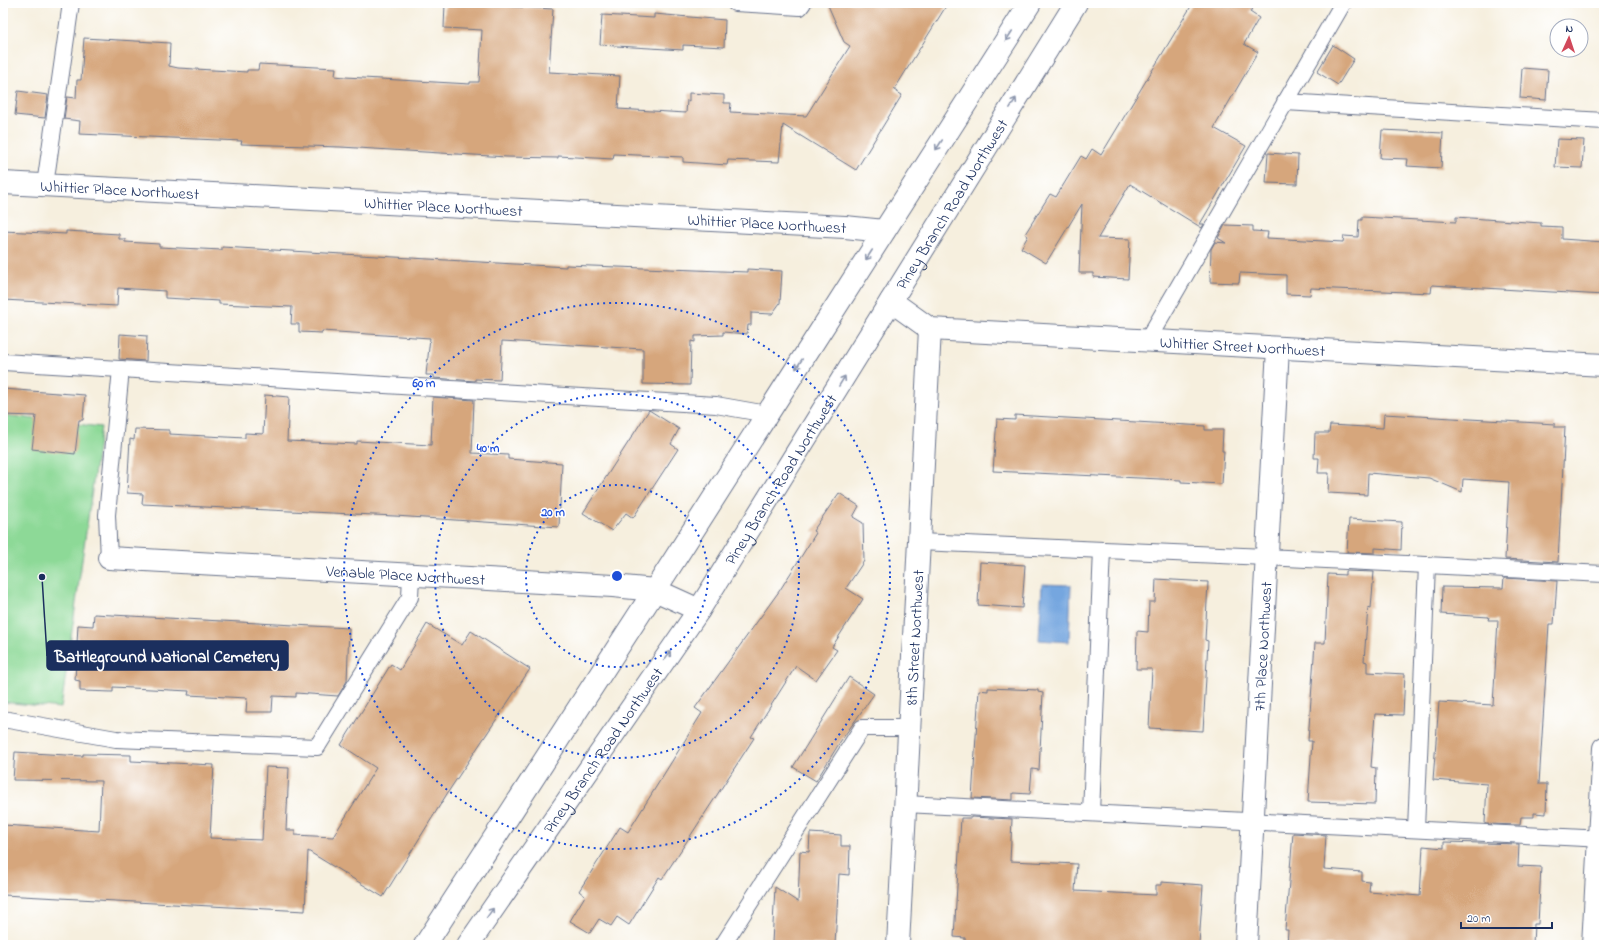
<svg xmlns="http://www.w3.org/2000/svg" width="1607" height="948" viewBox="0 0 1607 948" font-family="'Indie Flower',sans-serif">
  <rect width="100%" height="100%" fill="#fff"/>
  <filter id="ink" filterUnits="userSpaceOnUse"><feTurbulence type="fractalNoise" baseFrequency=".025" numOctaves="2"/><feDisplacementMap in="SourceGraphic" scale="8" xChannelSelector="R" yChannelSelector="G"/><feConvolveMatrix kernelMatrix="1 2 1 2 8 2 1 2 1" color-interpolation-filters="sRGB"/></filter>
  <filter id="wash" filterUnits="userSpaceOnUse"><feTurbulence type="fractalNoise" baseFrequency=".012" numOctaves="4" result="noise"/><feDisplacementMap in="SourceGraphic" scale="16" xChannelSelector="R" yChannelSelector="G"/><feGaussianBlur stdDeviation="0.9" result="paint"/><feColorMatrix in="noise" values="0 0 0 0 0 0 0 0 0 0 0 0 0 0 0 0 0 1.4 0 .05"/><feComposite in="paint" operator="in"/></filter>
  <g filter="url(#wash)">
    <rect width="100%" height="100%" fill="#f6efde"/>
    <path fill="#8dd997" stroke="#54847a" d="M 3,415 L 101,427 L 61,708 L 3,702 Z"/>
    <path fill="#74a6df" stroke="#486a9e" d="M 1042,584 L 1071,585 L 1069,642 L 1039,640 Z"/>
    <g id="blocks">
      <g fill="#d6a67c">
        <path d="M 445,3 L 553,9 L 549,72 L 620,76 L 618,109 L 686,113 L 687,100 L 689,101 L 689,93 L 724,95 L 724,103 L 731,103 L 730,112 L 806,116 L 850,46 L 844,42 L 827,3 L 948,3 L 894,90 L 902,95 L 856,170 L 783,125 L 779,162 L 728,160 L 727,165 L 683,162 L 683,157 L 614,154 L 613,159 L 558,156 L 558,158 L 507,157 L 341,147 L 241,144 L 242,141 L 79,134 L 80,121 L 64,119 L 67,97 L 76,98 L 77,80 L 81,80 L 84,38 L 170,43 L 169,66 L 178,68 L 247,72 L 247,70 L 258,70 L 259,64 L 336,68 L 335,76 L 345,77 L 470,84 L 470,82 L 479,82 L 482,30 L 444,28 Z"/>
        <path d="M 1193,3 L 1255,3 L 1250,12 L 1259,18 L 1244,44 L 1258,52 L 1214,128 L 1246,146 L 1200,224 L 1204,224 L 1202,228 L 1130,184 L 1098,238 L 1130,239 L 1128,279 L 1093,277 L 1093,273 L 1079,273 L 1082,204 L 1046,263 L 1021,248 L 1028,236 L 1025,234 L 1050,194 L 1056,197 L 1081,156 L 1086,159 L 1092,149 L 1101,155 Z"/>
        <path d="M 654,14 L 725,20 L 724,47 L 683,45 L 683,50 L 600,45 L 602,15 L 654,18 Z"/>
        <path d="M 1333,45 L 1354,59 L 1338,85 L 1317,72 Z"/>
        <path d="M 1522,68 L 1548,70 L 1546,100 L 1520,98 Z"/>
        <path d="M 18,91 L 48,95 L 45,118 L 15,115 Z"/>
        <path d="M 1382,130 L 1443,133 L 1441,168 L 1407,166 L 1408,159 L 1380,158 Z"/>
        <path d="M 1557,139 L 1584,140 L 1582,168 L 1555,167 Z"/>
        <path d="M 1268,153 L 1298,155 L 1297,184 L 1266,183 Z"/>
        <path d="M 1362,217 L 1456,222 L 1456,217 L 1541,223 L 1541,226 L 1562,227 L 1562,239 L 1604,242 L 1604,295 L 1432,285 L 1431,293 L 1311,288 L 1310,295 L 1286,294 L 1286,275 L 1240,273 L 1239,283 L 1210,282 L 1211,249 L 1215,242 L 1226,243 L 1218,238 L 1225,225 L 1253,226 L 1253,231 L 1268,232 L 1267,238 L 1343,242 L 1344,236 L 1358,237 L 1359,220 L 1362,220 Z"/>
        <path d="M 3,231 L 66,234 L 66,231 L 119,234 L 119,239 L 125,239 L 125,242 L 159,244 L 159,247 L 222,250 L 222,247 L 566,267 L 566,265 L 747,272 L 747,269 L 782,271 L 780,303 L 772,314 L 751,313 L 751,325 L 748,325 L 747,334 L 723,332 L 723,335 L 695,336 L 695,342 L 691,341 L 690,385 L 643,384 L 643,349 L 502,341 L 500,380 L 475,379 L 475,381 L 434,378 L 434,375 L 426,375 L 430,338 L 322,331 L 322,333 L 299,332 L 299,324 L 291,324 L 292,307 L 219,304 L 219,301 L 165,298 L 165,291 L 118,288 L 117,306 L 3,300 Z"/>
        <path d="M 120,334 L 147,336 L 146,361 L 119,359 Z"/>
        <path d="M 3,389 L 85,395 L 83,420 L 79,420 L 75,454 L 32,449 L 36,416 L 3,415 Z"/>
        <path d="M 265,395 L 289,397 L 287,441 L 357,444 L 357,441 L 431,445 L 433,397 L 474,400 L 472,453 L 508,455 L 508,459 L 562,463 L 559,527 L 395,516 L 142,504 L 143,494 L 127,493 L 130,439 L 134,440 L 135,429 L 169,430 L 169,434 L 245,438 L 245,433 L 263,434 Z"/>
        <path d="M 649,410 L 679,429 L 671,444 L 678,449 L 633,518 L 626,513 L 612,531 L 583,513 Z"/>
        <path d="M 1384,414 L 1555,424 L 1555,427 L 1565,427 L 1558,562 L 1505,559 L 1509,482 L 1463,479 L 1462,492 L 1429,478 L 1368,473 L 1367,495 L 1328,493 L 1329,473 L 1318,473 L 1319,458 L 1314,458 L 1315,433 L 1329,433 L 1330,425 L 1383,428 Z"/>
        <path d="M 1015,415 L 1205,426 L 1205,430 L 1223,430 L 1222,451 L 1224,451 L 1222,484 L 1181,482 L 1181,480 L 993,471 L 997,419 L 1015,420 Z"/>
        <path d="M 839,493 L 859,506 L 853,517 L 863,523 L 864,561 L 846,588 L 863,599 L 832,647 L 837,650 L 816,680 L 796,666 L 751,737 L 754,738 L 689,838 L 662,879 L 659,877 L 629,925 L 617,917 L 611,926 L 599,919 L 590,933 L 570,921 L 585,896 L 579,891 L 620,827 L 628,832 L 702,713 L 695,708 L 780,590 L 816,533 L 813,531 Z"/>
        <path d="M 1349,519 L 1402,522 L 1401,550 L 1375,548 L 1375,553 L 1347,552 Z"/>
        <path d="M 980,562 L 1025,565 L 1022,608 L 978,605 Z"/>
        <path d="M 1345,571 L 1374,572 L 1371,608 L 1368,607 L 1364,661 L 1367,662 L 1367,672 L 1405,674 L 1403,715 L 1375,714 L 1371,767 L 1376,768 L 1375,804 L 1308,802 L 1312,741 L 1308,741 L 1315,643 L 1325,643 L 1328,574 L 1345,575 Z"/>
        <path d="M 1504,578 L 1557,581 L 1554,624 L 1549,624 L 1539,784 L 1547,784 L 1546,814 L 1534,813 L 1534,817 L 1521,817 L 1520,825 L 1485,824 L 1487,784 L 1433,780 L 1439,702 L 1493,705 L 1498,620 L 1488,620 L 1489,617 L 1441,614 L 1442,587 L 1503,588 Z"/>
        <path d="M 1156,579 L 1208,582 L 1205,640 L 1208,641 L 1203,731 L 1149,728 L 1152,669 L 1136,669 L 1137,631 L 1148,632 L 1149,602 L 1155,602 Z"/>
        <path d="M 94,614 L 349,628 L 347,681 L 338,696 L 296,693 L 296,697 L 273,696 L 272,712 L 246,712 L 247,698 L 188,695 L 189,691 L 113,687 L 113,692 L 80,691 L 80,681 L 75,680 L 78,625 L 93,626 Z"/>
        <path d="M 427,624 L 462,645 L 471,631 L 530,669 L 450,789 L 383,897 L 308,851 L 305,911 L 3,895 L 3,825 L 99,831 L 101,781 L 13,780 L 15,752 L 83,756 L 83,754 L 131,755 L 131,761 L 214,765 L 210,838 L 262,840 L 266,767 L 289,768 L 286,830 L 295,830 L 295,835 L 333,837 L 376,768 L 341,745 L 391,664 L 400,670 Z"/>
        <path d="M 849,677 L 874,694 L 840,742 L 816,781 L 793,767 Z"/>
        <path d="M 988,688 L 1038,690 L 1038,692 L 1043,693 L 1039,770 L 1032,769 L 1030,794 L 1013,793 L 1013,800 L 972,798 L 979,690 L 988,691 Z"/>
        <path d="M 971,817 L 1012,819 L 1010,861 L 1077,864 L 1075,891 L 1156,895 L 1156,885 L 1161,885 L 1161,882 L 1203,885 L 1199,945 L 965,945 L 965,938 L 954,937 L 961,818 L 971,818 Z"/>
        <path d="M 810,833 L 841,835 L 841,846 L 850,846 L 849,875 L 839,874 L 835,945 L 772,943 L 775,887 L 798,902 L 800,851 L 809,852 Z"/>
        <path d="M 1293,833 L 1326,835 L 1324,869 L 1362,872 L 1362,881 L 1370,882 L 1369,892 L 1420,896 L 1423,846 L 1444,848 L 1444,842 L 1519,844 L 1518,866 L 1541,867 L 1538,924 L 1534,924 L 1533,945 L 1287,945 L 1288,930 L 1285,930 Z"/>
      </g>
    </g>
  </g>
  <g filter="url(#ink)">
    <use href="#blocks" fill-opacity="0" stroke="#68728b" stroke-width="1"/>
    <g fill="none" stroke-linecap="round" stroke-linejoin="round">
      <defs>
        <g id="lane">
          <path d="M 735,3 L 800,7 L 803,3"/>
          <path d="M 1285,102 L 1604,121"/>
          <path d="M 45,185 L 71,3"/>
          <path d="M 1147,341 L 1343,3"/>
          <path d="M 3,362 L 716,405 L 767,414"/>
          <path d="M 919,542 L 1266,557 L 1604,574"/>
          <path d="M 109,558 L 107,515 L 121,369"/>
          <path d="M 3,719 L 116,739 L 317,747 L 410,597 L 411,575"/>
          <path d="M 905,804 L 1604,839"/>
          <path d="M 1091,813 L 1102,550"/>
          <path d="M 1416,829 L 1427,565"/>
          <path d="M 723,945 L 862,728 L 909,728"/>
        </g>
        <g id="street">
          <path id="s1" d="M 3,183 L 845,227 L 884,231"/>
          <path id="s2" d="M 891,301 L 930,329 L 1604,365"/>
          <path id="s3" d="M 109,558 L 613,586 L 655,590 L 699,610"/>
          <path id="s4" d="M 898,945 L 930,329"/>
          <path id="s5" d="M 1246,945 L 1278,348"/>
          <path d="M 1593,945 L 1604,748"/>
        </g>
        <g id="secondary">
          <path d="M 425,945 L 655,590 L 1030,3"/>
          <path id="s6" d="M 468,945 L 699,610 L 1076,3"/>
        </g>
      </defs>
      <use href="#lane" stroke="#68728b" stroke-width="18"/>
      <use href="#street" stroke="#68728b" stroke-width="24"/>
      <use href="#secondary" stroke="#68728b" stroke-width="24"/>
      <use href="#lane" stroke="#fff" stroke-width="16"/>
      <use href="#street" stroke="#fff" stroke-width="22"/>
      <use href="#secondary" stroke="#fff" stroke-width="22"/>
    </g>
    <defs><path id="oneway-shaft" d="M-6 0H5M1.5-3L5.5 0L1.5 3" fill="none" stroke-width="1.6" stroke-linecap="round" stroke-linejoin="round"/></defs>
    <g stroke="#8d97ae">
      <use href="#oneway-shaft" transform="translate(1009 36) rotate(123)"/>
      <use href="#oneway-shaft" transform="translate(1013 103) rotate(-58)"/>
      <use href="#oneway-shaft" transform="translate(939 145) rotate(123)"/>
      <use href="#oneway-shaft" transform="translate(869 255) rotate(123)"/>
      <use href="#oneway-shaft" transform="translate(799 364) rotate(123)"/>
      <use href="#oneway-shaft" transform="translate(842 381) rotate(-58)"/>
      <use href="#oneway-shaft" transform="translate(667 656) rotate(-55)"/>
      <use href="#oneway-shaft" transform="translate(490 913) rotate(-55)"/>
    </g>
  </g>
  <g fill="none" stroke="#1d4ed8" stroke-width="2" stroke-dasharray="2 4">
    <circle cx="617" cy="576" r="91"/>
    <circle cx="617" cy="576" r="182"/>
    <circle cx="617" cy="576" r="273"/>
  </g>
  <g text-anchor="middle" stroke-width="3" stroke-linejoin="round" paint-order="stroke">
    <g font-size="16" fill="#1b2f5e" stroke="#fff">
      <text dy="6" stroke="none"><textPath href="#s1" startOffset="117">Whittier Place Northwest</textPath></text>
      <text dy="6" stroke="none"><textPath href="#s6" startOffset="885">Piney Branch Road Northwest</textPath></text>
      <text dy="6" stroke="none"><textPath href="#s1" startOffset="441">Whittier Place Northwest</textPath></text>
      <text dy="6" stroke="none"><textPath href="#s1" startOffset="765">Whittier Place Northwest</textPath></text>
      <text dy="6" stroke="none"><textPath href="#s2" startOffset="361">Whittier Street Northwest</textPath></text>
      <text dy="6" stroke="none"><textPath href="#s6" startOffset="561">Piney Branch Road Northwest</textPath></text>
      <text dy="6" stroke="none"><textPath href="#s3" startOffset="297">Venable Place Northwest</textPath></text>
      <text dy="6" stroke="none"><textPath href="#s4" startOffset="308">8th Street Northwest</textPath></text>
      <text dy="6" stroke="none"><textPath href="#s5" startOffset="299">7th Place Northwest</textPath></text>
      <text dy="6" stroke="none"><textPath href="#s6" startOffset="237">Piney Branch Road Northwest</textPath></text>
    </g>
  </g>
  <circle cx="617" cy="576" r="6" fill="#1d4ed8" stroke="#fff" stroke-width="2"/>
  <g font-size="12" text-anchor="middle" font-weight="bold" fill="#1d4ed8" stroke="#fff" stroke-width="3" stroke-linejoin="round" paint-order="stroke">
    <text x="424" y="387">60 m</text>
    <text x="488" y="452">40 m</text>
    <text x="553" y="516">20 m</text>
  </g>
  <path fill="none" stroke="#1b2f5e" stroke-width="1.5" d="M42 577L47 656"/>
  <circle fill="#1b2f5e" stroke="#fff" stroke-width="1.5" cx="42" cy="577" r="4"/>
  <rect fill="#1b2f5e" stroke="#1b2f5e" stroke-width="1.5" x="47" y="641" width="241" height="29" rx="4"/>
  <g font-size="17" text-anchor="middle" font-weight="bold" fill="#fff">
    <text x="167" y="662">Battleground National Cemetery</text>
  </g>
  <rect width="1607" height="948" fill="none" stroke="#fff" stroke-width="16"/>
  <g transform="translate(1569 38) rotate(3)"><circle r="19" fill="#ffffff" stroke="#a4acbf"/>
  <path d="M0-3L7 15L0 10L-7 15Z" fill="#d1495b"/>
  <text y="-6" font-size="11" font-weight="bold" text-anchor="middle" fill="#1b2f5e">N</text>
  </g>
  <path d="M1461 922v6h91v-6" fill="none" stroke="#1b2f5e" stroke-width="2"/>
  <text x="1467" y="922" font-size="12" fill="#1b2f5e" stroke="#ffffff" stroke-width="3" paint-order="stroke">20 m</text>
</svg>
